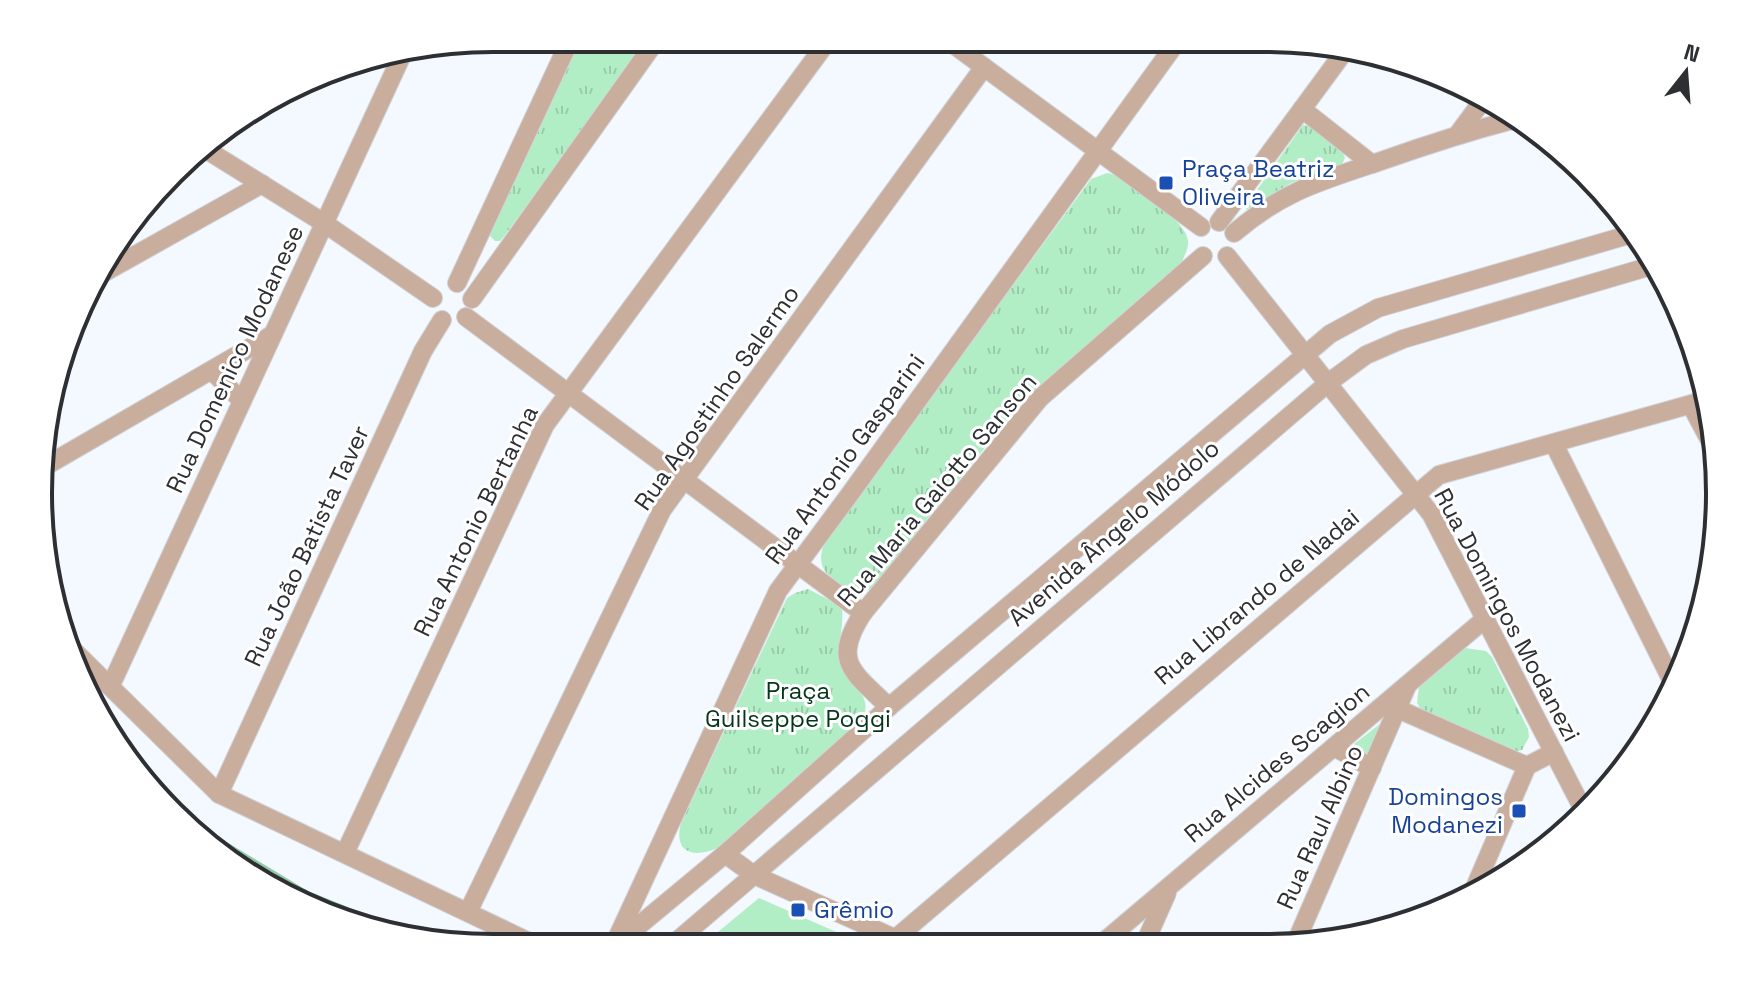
<svg xmlns="http://www.w3.org/2000/svg" width="1758" height="986" viewBox="0 0 1758 986" font-family="'Space Grotesk',sans-serif">
  <defs>
    <pattern id="grass-tufts" width="24" height="20" patternUnits="userSpaceOnUse" patternTransform="scale(2)"><rect width="24" height="20" fill="#b2eec5"/><path d="M3 7l-1-3M5 7V3M7 7l1-3M15 17l-1-3M17 17v-4M19 17l1-3" fill="none" stroke="#9ca"/></pattern>
    <pattern id="forest-crowns" width="20" height="18" patternUnits="userSpaceOnUse" patternTransform="scale(2)"><rect width="20" height="18" fill="#8fcba2"/><path d="M2 6a3 3 0 1 1 6 0M12 15a3 3 0 1 1 6 0" fill="none" stroke="#75a585"/></pattern>
  </defs>
  <rect width="100%" height="100%" fill="#f4f8ff"/>
  <g fill="url(#grass-tufts)">
    <path d="M 580,38 L 649,38 L 505,235 L 500,241 L 495,241 L 490,236 L 491,231 Z"/>
    <path d="M 1303,125 L 1309,126 L 1343,153 L 1345,158 L 1342,164 L 1291,183 L 1246,210 L 1247,204 Z"/>
    <path d="M 1107,173 L 1118,176 C 1135,189 1184,218 1188,240 C 1189,248 1184,256 1181,264 L 1025,398 L 871,589 L 852,592 C 830,579 812,568 826,540 L 1091,179 Z"/>
    <path d="M 808,589 L 835,603 L 842,610 C 844,627 837,644 840,660 C 845,688 881,694 858,725 L 717,848 C 693,859 673,852 681,823 L 787,598 L 795,593 Z"/>
    <path d="M 1465,648 L 1486,651 L 1492,657 L 1528,729 L 1529,737 L 1522,750 L 1514,752 L 1422,711 L 1417,703 L 1419,686 Z"/>
    <path d="M 1385,720 L 1373,757 L 1360,754 L 1354,744 Z"/>
  </g>
  <path fill="url(#forest-crowns)" d="M 167,806 L 308,891 L 435,942 L 375,932 L 265,887 Z"/>
  <path fill="#b2eec5" d="M 759,898 L 868,946 L 701,946 Z"/>
  <g fill="none" stroke-linecap="round" stroke-linejoin="round">
    <defs>
      <g id="minor">
        <path d="M 946,39 L 1201,227"/>
        <path d="M 1302,109 L 1372,164"/>
        <path d="M 1458,134 L 1486,96"/>
        <path d="M 202,147 L 324,223 L 433,298"/>
        <path d="M 1219,222 L 1347,48"/>
        <path d="M 1234,233 C 1283,191 1321,181 1381,161 C 1426,145 1470,131 1516,119"/>
        <path d="M 1227,256 L 1431,514 L 1586,815"/>
        <path d="M 98,276 L 262,184"/>
        <path d="M 457,283 L 571,38"/>
        <path d="M 472,299 L 658,38"/>
        <path d="M 466,317 L 863,613"/>
        <path d="M 212,371 L 242,401"/>
        <path d="M 1691,405 L 1709,439"/>
        <path d="M 1554,444 L 1672,681"/>
        <path d="M 44,467 L 272,335"/>
        <path d="M 67,644 L 219,794 L 540,947"/>
        <path d="M 111,685 L 403,53"/>
        <path d="M 889,707 C 853,672 831,662 863,613 L 1040,398 L 1203,256"/>
        <path d="M 1398,709 L 1527,766"/>
        <path d="M 1334,747 L 1372,768"/>
        <path d="M 219,794 L 423,351 L 442,320"/>
        <path d="M 345,853 L 545,425 L 830,38"/>
        <path d="M 725,854 L 754,875 L 912,946"/>
        <path d="M 1472,894 L 1527,766 L 1554,752"/>
        <path d="M 468,912 L 662,510 L 984,67"/>
        <path d="M 617,938 L 778,591 L 850,494 L 1179,39"/>
        <path d="M 896,938 L 1439,475 L 1706,400"/>
        <path d="M 1295,944 L 1407,686"/>
        <path d="M 1100,945 L 1486,618"/>
        <path d="M 1144,945 L 1167,893"/>
        <path d="M 671,946 L 1328,383 L 1366,355 L 1403,339 L 1651,266"/>
        <path d="M 613,947 L 725,854 L 889,707 L 1330,334 L 1378,308 L 1635,233"/>
      </g>
    </defs>
    <use href="#minor" stroke="#d0d4da" stroke-width="20"/>
    <use href="#minor" stroke="#c9ae9e" stroke-width="18"/>
  </g>
  <g fill="#1a4fb4" stroke="#fff" stroke-width="3">
    <rect x="1158" y="175" width="16" height="16" rx="4"/>
    <rect x="1511" y="803" width="16" height="16" rx="4"/>
    <rect x="790" y="902" width="16" height="16" rx="4"/>
  </g>
  <g text-anchor="middle" stroke-width="6" stroke-linejoin="round" paint-order="stroke">
    <g font-size="24" fill="#164399" stroke="#fff" text-anchor="start">
      <text x="1182" y="177">Praça Beatriz<tspan x="1182" dy="28">Oliveira</tspan></text>
      <text x="1503" y="805" text-anchor="end">Domingos<tspan x="1503" dy="28">Modanezi</tspan></text>
      <text x="814" y="918">Grêmio</text>
    </g>
    <g font-size="24" fill="#2e2f33" stroke="#fff">
      <text transform="translate(235 359) rotate(-65)" y="8">Rua Domenico Modanese</text>
      <text transform="translate(717 398) rotate(-55)" y="8">Rua Agostinho Salermo</text>
      <text transform="translate(845 459) rotate(-54)" y="8">Rua Antonio Gasparini</text>
      <text transform="translate(937 490) rotate(-50)" y="8">Rua Maria Gaiotto Sanson</text>
      <text transform="translate(476 521) rotate(-64)" y="8">Rua Antonio Bertanha</text>
      <text transform="translate(1114 533) rotate(-41)" y="8">Avenida Ângelo Módolo</text>
      <text transform="translate(307 546) rotate(-65)" y="8">Rua João Batista Taver</text>
      <text transform="translate(1257 597) rotate(-40)" y="8">Rua Librando de Nadai</text>
      <text transform="translate(1507 615) rotate(62)" y="8">Rua Domingos Modanezi</text>
      <text transform="translate(1277 763) rotate(-40)" y="8">Rua Alcides Scagion</text>
      <text transform="translate(1320 827) rotate(-66)" y="8">Rua Raul Albino</text>
    </g>
    <g font-size="24" fill="#05351b" stroke="#fff">
      <text x="798" y="699">Praça<tspan x="798" dy="28">Guilseppe Poggi</tspan></text>
    </g>
  </g>
  <path d="M0 0H1758V986H0ZM493 52H1265A441 441 0 0 1 1706 493V493A441 441 0 0 1 1265 934H493A441 441 0 0 1 52 493V493A441 441 0 0 1 493 52Z" fill="#fff" fill-rule="evenodd"/>
  <path fill="none" stroke="#2e2f33" stroke-width="4" d="M493 52H1265A441 441 0 0 1 1706 493V493A441 441 0 0 1 1265 934H493A441 441 0 0 1 52 493V493A441 441 0 0 1 493 52Z"/>
  <g transform="translate(1686 72) rotate(17)" stroke="#ffffff" stroke-width="6" paint-order="stroke">
  <path d="M0-6L14 30L0 20L-14 30Z" fill="#2e2f33"/>
  <text y="-12" font-size="22" font-weight="bold" text-anchor="middle" fill="#2e2f33">N</text>
  </g>
</svg>
